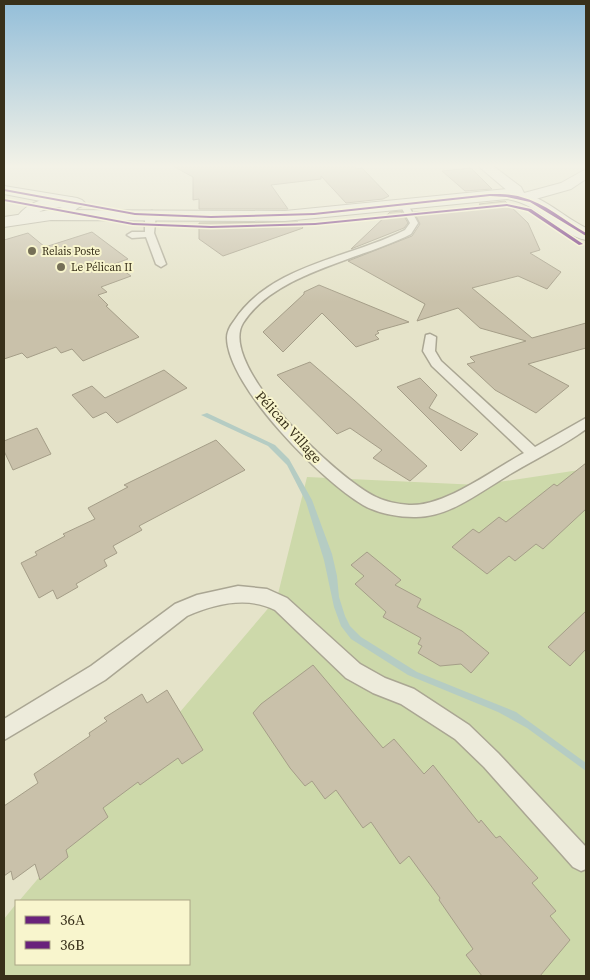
<svg xmlns="http://www.w3.org/2000/svg" width="590" height="980" viewBox="0 0 590 980" font-family="'Source Serif 4',serif">
  <rect width="100%" height="100%" fill="#e5e3c9"/>
  <path fill="#cdd9aa" d="M 586,469 L 586,976 L 4,976 L 4,919 L 16,904 L 16,964 L 189,964 L 189,901 L 19,901 L 277,598 L 307,477 L 479,485 Z"/>
  <path fill="#b5ccc3" d="M 207,413 L 275,445 L 289,459 L 312,500 L 332,554 L 337,576 L 339,597 L 345,616 L 350,626 L 361,637 L 417,672 L 516,712 L 586,763 L 586,771 L 527,728 L 498,712 L 408,675 L 351,639 L 341,626 L 334,607 L 324,560 L 306,502 L 287,465 L 268,446 L 201,415 Z"/>
  <g fill="#c9c1aa" stroke="#a59e88">
    <path d="M 171,165 L 355,165 L 356,169 L 362,168 L 389,196 L 383,199 L 346,203 L 321,176 L 321,179 L 271,185 L 288,209 L 199,209 L 199,199 L 193,200 L 193,177 Z"/>
    <path d="M 471,168 L 492,189 L 465,191 L 442,171 Z"/>
    <path d="M 505,201 L 528,223 L 540,250 L 530,253 L 561,272 L 547,289 L 518,276 L 472,288 L 532,338 L 586,323 L 586,348 L 528,364 L 569,386 L 536,413 L 495,390 L 467,364 L 475,362 L 470,357 L 526,341 L 480,328 L 458,308 L 417,321 L 425,304 L 348,261 L 412,236 L 420,224 L 414,212 L 483,207 L 479,204 Z"/>
    <path d="M 401,211 L 408,223 L 404,228 L 351,249 L 390,212 Z"/>
    <path d="M 298,222 L 303,228 L 223,256 L 199,239 L 199,223 Z"/>
    <path d="M 92,232 L 128,259 L 114,264 L 131,276 L 101,287 L 107,292 L 98,295 L 108,305 L 106,306 L 139,337 L 83,361 L 72,349 L 61,353 L 56,347 L 27,358 L 22,353 L 4,359 L 4,240 L 28,233 L 45,247 Z"/>
    <path d="M 319,285 L 409,322 L 377,331 L 379,333 L 375,335 L 379,339 L 356,347 L 322,313 L 283,352 L 263,332 L 304,294 L 304,292 Z"/>
    <path d="M 310,362 L 354,400 L 427,466 L 410,481 L 373,458 L 382,450 L 350,428 L 337,434 L 277,375 Z"/>
    <path d="M 164,370 L 187,388 L 117,423 L 106,412 L 93,418 L 72,395 L 92,386 L 105,398 Z"/>
    <path d="M 420,378 L 437,395 L 429,408 L 478,434 L 461,451 L 397,387 Z"/>
    <path d="M 37,428 L 51,454 L 13,470 L 4,451 L 4,441 Z"/>
    <path d="M 216,440 L 245,470 L 139,526 L 142,530 L 113,546 L 117,553 L 104,560 L 107,566 L 76,584 L 78,587 L 57,599 L 53,590 L 39,598 L 21,563 L 37,555 L 35,552 L 65,536 L 63,534 L 95,519 L 88,508 L 128,487 L 124,485 Z"/>
    <path d="M 586,463 L 586,509 L 543,549 L 536,544 L 515,561 L 509,556 L 487,574 L 452,547 L 473,529 L 479,533 L 499,517 L 506,522 L 554,484 L 557,486 Z"/>
    <path d="M 367,552 L 401,580 L 395,585 L 421,599 L 417,607 L 462,631 L 489,653 L 471,673 L 461,664 L 440,666 L 418,653 L 422,646 L 418,644 L 421,638 L 383,617 L 386,612 L 355,584 L 364,576 L 351,565 Z"/>
    <path d="M 586,611 L 586,649 L 570,666 L 548,647 Z"/>
    <path d="M 313,665 L 383,748 L 394,739 L 424,774 L 433,765 L 479,823 L 481,820 L 496,838 L 500,836 L 538,878 L 532,883 L 556,911 L 550,916 L 570,940 L 540,976 L 482,976 L 466,955 L 473,949 L 439,900 L 440,898 L 409,856 L 400,864 L 371,822 L 363,828 L 336,790 L 325,799 L 312,781 L 305,786 L 290,768 L 253,713 L 261,704 Z"/>
    <path d="M 167,690 L 203,750 L 182,764 L 178,758 L 140,785 L 138,782 L 103,808 L 108,817 L 66,850 L 68,857 L 40,880 L 35,864 L 13,880 L 11,871 L 4,876 L 4,806 L 38,783 L 34,774 L 90,736 L 89,733 L 107,721 L 104,718 L 142,694 L 147,703 Z"/>
  </g>
  <g fill="none" stroke-linecap="round" stroke-linejoin="round">
    <defs>
      <g id="service">
        <path d="M 404,202 L 407,203 L 418,223 L 411,234 C 363,259 274,273 243,323 C 217,366 339,480 376,497 C 386,502 398,504 409,505 C 445,507 492,470 524,453 L 432,366 L 423,351 L 426,335 L 430,334 L 436,337 L 435,351 L 441,361 L 535,447 L 586,418 L 586,429 C 563,446 537,458 512,473 C 482,490 450,518 414,517 C 397,517 377,513 363,505 C 322,481 228,387 227,338 C 227,332 230,326 234,321 C 270,265 350,258 405,230 L 410,223 L 400,205 Z"/>
        <path d="M 152,211 L 156,214 L 154,233 L 166,264 L 161,267 L 156,264 L 146,237 L 132,238 L 127,235 L 132,232 L 145,232 L 145,220 L 149,212 Z"/>
        <path d="M 238,586 L 267,589 L 287,598 L 360,664 L 385,678 L 414,689 L 469,725 L 498,753 L 586,847 L 586,869 L 581,871 L 573,867 L 484,767 L 455,739 L 401,704 L 373,693 L 346,678 L 275,610 C 248,596 214,604 187,616 L 105,680 L 4,740 L 4,719 L 91,666 L 175,604 L 197,595 Z"/>
      </g>
      <g id="minor">
        <path d="M 477,165 L 492,165 L 521,187 L 524,193 L 561,183 L 586,169 L 586,179 L 571,189 L 532,200 L 527,202 L 512,198 L 509,192 Z"/>
        <path d="M 71,197 L 76,199 L 81,204 C 73,215 59,222 45,218 L 43,215 L 45,212 L 62,207 C 49,207 39,209 31,220 L 19,220 L 17,217 C 30,199 50,197 71,197 Z"/>
      </g>
      <g id="tertiary">
        <path d="M 4,186 L 77,198 L 82,200 L 85,203 L 82,206 L 77,208 L 4,194 Z"/>
        <path d="M 507,189 C 544,195 556,212 586,228 L 586,240 C 557,234 541,204 507,199 L 285,221 L 51,220 L 4,227 L 4,217 L 51,210 L 285,211 Z"/>
      </g>
    </defs>
    <use href="#service" stroke="#aaa693" stroke-width="3"/>
    <use href="#minor" stroke="#aaa693" stroke-width="2"/>
    <use href="#tertiary" stroke="#aaa693" stroke-width="2"/>
    <use href="#service" fill="#edebdb" fill-rule="evenodd"/>
    <use href="#minor" fill="#edebdb" fill-rule="evenodd"/>
    <use href="#tertiary" fill="#edebdb" fill-rule="evenodd"/>
    <defs>
      <path id="bus-1" d="M 4,189 L 135,213 L 211,216 L 314,213 L 490,194 C 500,194 511,194 521,197 C 545,203 565,221 586,233 L 586,236 L 530,202 L 507,197 L 490,196 L 314,215 L 211,218 L 135,215 L 4,191 Z"/>
      <path id="bus-2" d="M 4,199 L 133,223 L 211,226 L 315,223 L 507,204 L 531,209 L 583,244 L 579,245 L 528,211 L 507,206 L 315,225 L 211,228 L 133,225 L 4,201 Z"/>
    </defs>
    <use href="#bus-1" stroke="#f8f5cd" stroke-width="3"/>
    <use href="#bus-2" stroke="#f8f5cd" stroke-width="3"/>
    <use href="#bus-1" fill="#69227b" fill-rule="evenodd"/>
    <use href="#bus-2" fill="#69227b" fill-rule="evenodd"/>
  </g>
  <linearGradient id="sky" x2="0" y2="1"><stop stop-color="#93bed9"/><stop offset="0.55" stop-color="#f3f2e7"/><stop offset="1" stop-color="#f3f2e7" stop-opacity="0"/></linearGradient>
  <rect width="590" height="302" fill="url(#sky)"/>
  <g fill="#756f57" stroke="#f8f5cd" stroke-width="2">
    <circle cx="32" cy="251" r="5"/>
    <circle cx="61" cy="267" r="5"/>
  </g>
  <g text-anchor="middle" stroke-width="4" stroke-linejoin="round" paint-order="stroke">
    <g font-size="11" fill="#38301a" stroke="#f8f5cd" text-anchor="start">
      <text x="42" y="255">Relais Poste</text>
      <text x="71" y="271">Le Pélican II</text>
    </g>
    <g font-size="14" fill="#38301a" stroke="#f8f5cd">
      <text transform="translate(289 427) rotate(48)" y="5">Pélican Village</text>
    </g>
  </g>
  <rect width="590" height="980" fill="none" stroke="#38301a" stroke-width="10"/>
  <rect x="15" y="900" width="175" height="65" fill="#f8f5cd" stroke="#aba685"/>
  <rect x="25" y="916" width="25" height="8" fill="#69227b" stroke="#aba685"/>
  <text x="60" y="925" font-size="15" fill="#38301a">36A</text>
  <rect x="25" y="941" width="25" height="8" fill="#69227b" stroke="#aba685"/>
  <text x="60" y="950" font-size="15" fill="#38301a">36B</text>
</svg>
